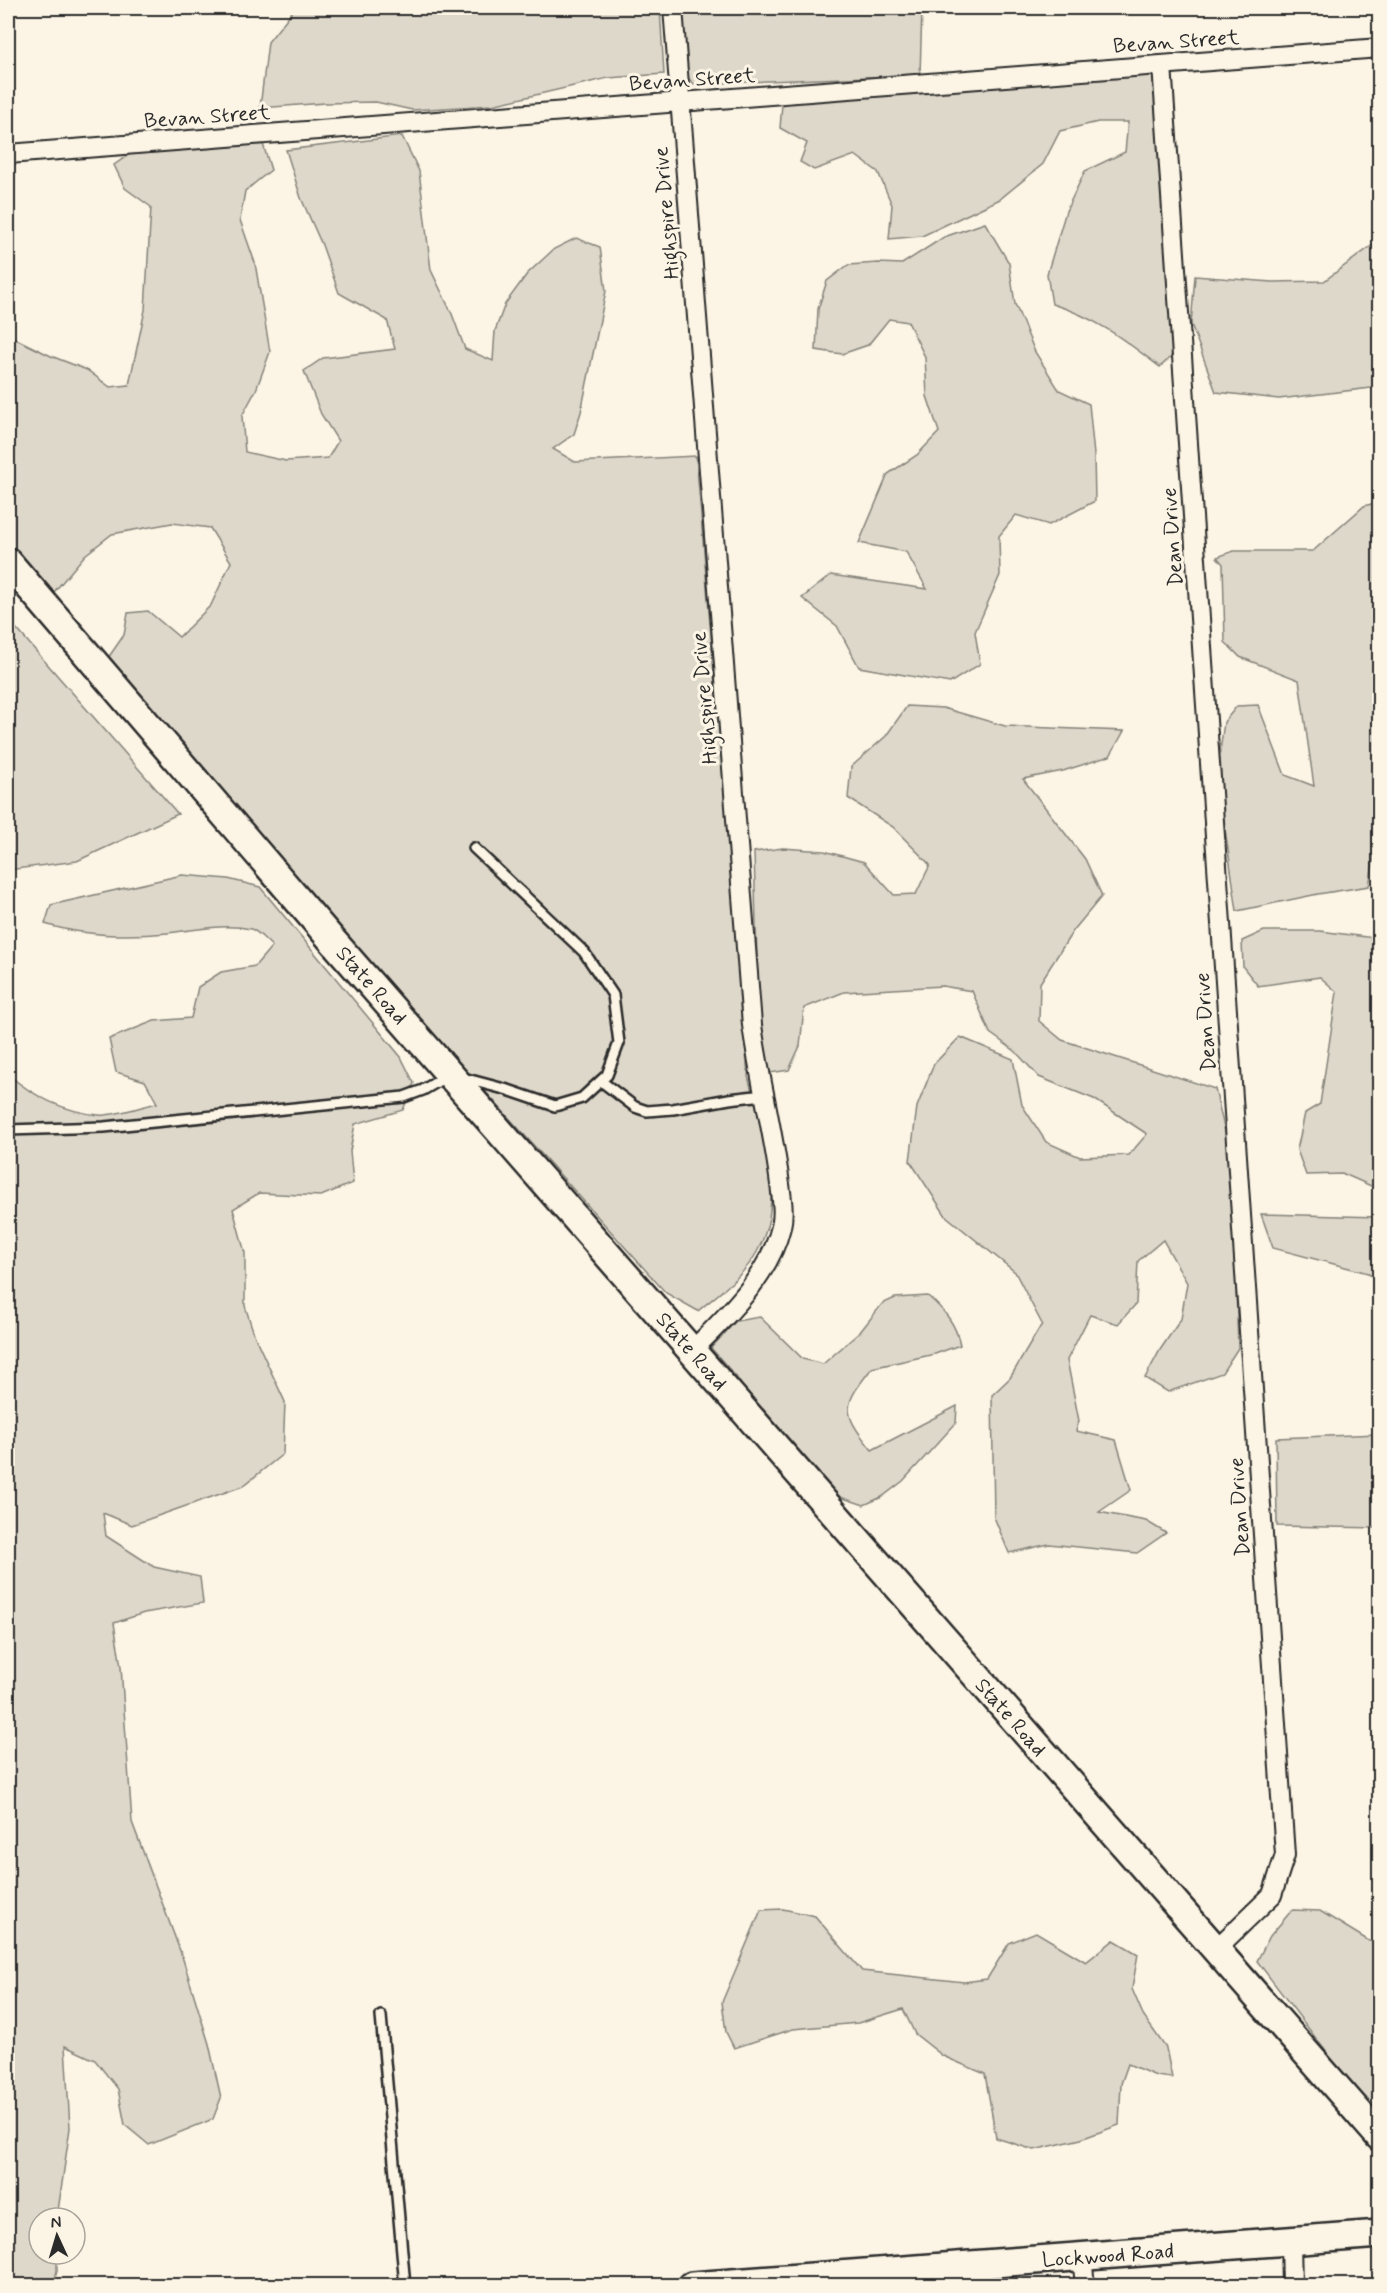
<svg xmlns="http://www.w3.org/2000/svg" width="1387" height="2293" viewBox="0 0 1387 2293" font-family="Mynerve,sans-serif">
  <rect width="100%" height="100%" fill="#fcf5e5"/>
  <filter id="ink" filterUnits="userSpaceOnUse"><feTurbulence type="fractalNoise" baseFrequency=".0167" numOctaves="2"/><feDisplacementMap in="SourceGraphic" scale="12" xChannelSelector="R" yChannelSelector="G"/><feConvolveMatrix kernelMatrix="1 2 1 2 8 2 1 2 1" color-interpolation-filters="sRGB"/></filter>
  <g filter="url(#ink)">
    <g fill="#ded8ca" stroke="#84827a" stroke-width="1.5">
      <path d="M 295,8 L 660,8 L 664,74 L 608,78 L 492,105 L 412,110 L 376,102 L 325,103 L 260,108 L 268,42 Z"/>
      <path d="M 681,8 L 922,8 L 920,75 L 694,84 L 687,77 Z"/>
      <path d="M 1150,72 L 1156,78 L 1175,337 L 1171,357 L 1160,367 C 1123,339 1097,318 1052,304 L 1047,274 L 1066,211 L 1085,171 L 1125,152 L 1128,122 L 1098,122 L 1060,131 L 1043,164 L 1000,199 L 922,236 L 889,239 L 892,205 L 878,172 L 855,155 L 814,170 L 800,162 L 807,143 L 780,128 L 782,104 Z"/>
      <path d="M 402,136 L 419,171 L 431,270 L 452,314 L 465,349 L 493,361 L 495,331 L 505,304 L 527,274 L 554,249 L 576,238 L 600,247 L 606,291 L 581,412 L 574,434 L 553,449 L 575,462 L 696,456 L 748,1076 C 762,1131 787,1198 757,1252 C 744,1276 718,1294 698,1311 L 666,1293 L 329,917 L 108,658 L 124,635 L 128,613 L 148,611 L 179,637 L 211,605 L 231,562 L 210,528 L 172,523 L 112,534 L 85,555 L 49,598 L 8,542 L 8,335 L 51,356 L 87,370 L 110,387 L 129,385 L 145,310 L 151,207 L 125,188 L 114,165 L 130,154 L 263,144 L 271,170 L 245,191 L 240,220 L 255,263 L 270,352 L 256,390 L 242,416 L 245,452 L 286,461 L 328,458 L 338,441 L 321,414 L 304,371 L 323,358 L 395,349 L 387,320 L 339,293 L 322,245 L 301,198 L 286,150 Z"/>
      <path d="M 1379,219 L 1379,387 L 1279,399 L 1216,392 L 1191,324 L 1195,276 L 1272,282 L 1324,281 L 1374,244 Z"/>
      <path d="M 985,223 L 1009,263 L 1015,304 L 1035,352 L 1059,390 L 1089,404 L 1094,455 L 1095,501 L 1049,525 L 1016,515 L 999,536 L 1000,575 L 975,632 L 980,664 L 950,683 L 859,667 L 837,626 L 802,598 L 831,575 L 927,589 L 906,552 L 859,543 L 888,474 L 917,455 L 939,432 L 927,396 L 925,357 L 908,322 L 889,319 L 868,345 L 842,354 L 816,350 L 818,309 L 827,281 L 848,265 L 878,263 L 902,264 L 944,237 Z"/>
      <path d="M 1379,502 L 1380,820 L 1369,886 L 1318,894 L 1237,911 L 1217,774 L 1224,722 L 1237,706 L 1258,705 L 1285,775 L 1314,786 L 1299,680 L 1240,657 L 1225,642 L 1223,564 L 1217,557 L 1234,551 L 1313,551 L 1364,506 Z"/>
      <path d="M 8,619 L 178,814 L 77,861 L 8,870 Z"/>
      <path d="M 907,706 L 943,708 L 1005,726 L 1124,731 L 1110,756 L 1063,771 L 1023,779 L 1085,859 L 1102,896 L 1073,931 L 1040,983 L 1039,1021 L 1062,1040 L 1215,1089 L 1232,1162 L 1238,1348 L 1222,1373 L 1168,1392 L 1145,1378 L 1160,1350 L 1181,1319 L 1187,1283 L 1163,1240 L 1138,1261 L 1136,1304 L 1118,1324 L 1090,1315 L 1067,1360 L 1079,1421 L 1076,1431 L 1116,1440 L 1131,1490 L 1099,1512 L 1146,1521 L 1166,1533 L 1137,1553 L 1049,1544 L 1009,1553 L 994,1517 L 992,1395 L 1010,1378 L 1042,1324 L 1015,1272 L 946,1216 L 910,1161 L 917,1107 L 934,1064 L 960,1037 L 1013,1059 L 1022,1105 L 1046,1142 L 1080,1157 L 1129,1155 L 1147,1134 L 1094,1099 L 1039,1077 L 1015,1051 L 990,1033 L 972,991 L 942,986 L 844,992 L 804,1008 L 800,1046 L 789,1070 L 770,1073 L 759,1032 L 754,852 L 783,848 L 824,851 L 864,862 L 894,895 L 916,894 L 930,865 L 893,827 L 848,798 L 851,767 L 886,736 Z"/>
      <path d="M 182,875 L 228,879 L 260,887 L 401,1057 L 414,1083 L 403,1110 L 355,1124 L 350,1151 L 353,1183 L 321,1196 L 259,1193 L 233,1209 L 245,1253 L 245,1306 L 255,1337 L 285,1402 L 283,1454 L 243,1486 L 132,1525 L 103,1513 L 106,1536 L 154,1567 L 200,1577 L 203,1603 L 144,1613 L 114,1623 L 121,1667 L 132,1822 L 182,1956 L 209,2044 L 221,2098 L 213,2119 L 149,2145 L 125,2125 L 118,2089 L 95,2060 L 65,2046 L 70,2128 L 57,2218 L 39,2218 L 39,2254 L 57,2254 L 57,2271 L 53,2286 L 8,2285 L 8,1074 C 32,1096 65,1112 99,1115 C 112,1117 143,1106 157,1103 L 145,1081 L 116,1072 L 109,1039 L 154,1021 L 191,1018 L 198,987 L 221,972 L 255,966 L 272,946 C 266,941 258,931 251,929 C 224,923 195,930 168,933 C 127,937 84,936 45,924 L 51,905 Z"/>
      <path d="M 1264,931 L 1320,931 L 1374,938 L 1379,934 L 1379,1195 L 1378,1189 L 1344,1174 L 1306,1175 L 1297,1150 L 1305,1113 L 1320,1104 L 1337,992 L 1320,977 L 1258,986 L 1243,967 L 1242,941 Z"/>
      <path d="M 1261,1214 L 1379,1217 L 1379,1285 L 1368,1273 L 1273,1248 Z"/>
      <path d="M 928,1296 C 945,1311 956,1324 960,1345 L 935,1354 L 872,1368 C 843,1405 840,1411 872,1450 L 957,1406 L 956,1423 L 903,1481 L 882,1497 L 864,1505 L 831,1494 L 747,1395 L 737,1378 L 711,1348 L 736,1321 L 760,1317 L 803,1359 L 823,1364 L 860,1332 L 882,1304 L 895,1298 Z"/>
      <path d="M 1379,1434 L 1379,1528 L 1277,1526 L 1276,1438 Z"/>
      <path d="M 783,1909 L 815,1916 L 862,1971 L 964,1982 L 987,1979 L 1009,1943 L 1036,1932 L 1086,1962 L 1114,1940 L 1138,1954 L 1132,1989 L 1144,2017 L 1166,2048 L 1172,2078 L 1156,2076 L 1128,2064 L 1121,2084 L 1119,2125 L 1081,2139 L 1034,2150 L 996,2138 L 985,2074 L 943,2056 L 915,2034 L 903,2009 L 858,2023 L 793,2029 L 734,2048 L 726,2032 L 722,2002 L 761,1910 Z"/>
      <path d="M 1292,1910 L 1320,1911 L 1369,1941 L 1379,1943 L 1379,2121 L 1257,1961 L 1270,1936 Z"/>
    </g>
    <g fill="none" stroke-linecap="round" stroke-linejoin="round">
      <defs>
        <g id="lane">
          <path d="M 463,1078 L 508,1090 L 555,1106 L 582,1098 L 607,1075 L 619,1043 L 613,995 L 584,952 L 474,848"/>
          <path d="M 601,1081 L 635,1107 L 647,1111 L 673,1109 L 729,1099 L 764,1095"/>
          <path d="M 8,1130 L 104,1127 L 404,1097 L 423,1090 L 447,1076"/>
          <path d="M 381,2016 L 405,2286"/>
        </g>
        <g id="street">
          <path d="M 673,8 L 752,1025 C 759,1076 772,1126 779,1177 C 781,1194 785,1211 781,1227 C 769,1277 726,1316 692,1351"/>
          <path d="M 1162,65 L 1285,1855 L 1272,1895 L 1215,1950"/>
          <path d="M 8,154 L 1380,48"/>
          <path d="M 1291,2242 L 1292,2286"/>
          <path d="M 1082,2256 L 1085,2286"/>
        </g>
        <g id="secondary">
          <path d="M 8,562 L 332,940 L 1380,2137"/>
          <path d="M 692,2286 L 1380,2234"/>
        </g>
      </defs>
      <use href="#lane" stroke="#2b2b2b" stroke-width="14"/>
      <use href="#street" stroke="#2b2b2b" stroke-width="22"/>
      <use href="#secondary" stroke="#2b2b2b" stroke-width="32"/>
      <use href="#lane" stroke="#fcf5e5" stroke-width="9"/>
      <use href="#street" stroke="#fcf5e5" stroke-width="18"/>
      <use href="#secondary" stroke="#fcf5e5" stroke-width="27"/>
    </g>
  </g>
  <g text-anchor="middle" stroke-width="6" stroke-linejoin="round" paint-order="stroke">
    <g font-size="21" fill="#2b2b2b" stroke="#fcf5e5">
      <text transform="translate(1176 41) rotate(-4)" y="7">Bevan Street</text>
      <text transform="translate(692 79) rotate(-4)" y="7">Bevan Street</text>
      <text transform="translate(207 116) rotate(-4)" y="7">Bevan Street</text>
      <text transform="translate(666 213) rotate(-95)" y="7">Highspire Drive</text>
      <text transform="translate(1172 537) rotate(-94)" y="7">Dean Drive</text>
      <text transform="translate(704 698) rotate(-95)" y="7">Highspire Drive</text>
      <text transform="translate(372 985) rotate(49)" y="7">State Road</text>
      <text transform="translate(1205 1022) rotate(-94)" y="7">Dean Drive</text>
      <text transform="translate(692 1351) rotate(49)" y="7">State Road</text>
      <text transform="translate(1239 1507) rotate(-94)" y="7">Dean Drive</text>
      <text transform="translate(1011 1717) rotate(49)" y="7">State Road</text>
      <text transform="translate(1108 2255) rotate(-4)" y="7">Lockwood Road</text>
    </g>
  </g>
  <rect width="1387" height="2293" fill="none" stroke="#fcf5e5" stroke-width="30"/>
  <rect x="15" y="15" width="1357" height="2263" fill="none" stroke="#2b2b2b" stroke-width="2" filter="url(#ink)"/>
  <g transform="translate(57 2236) rotate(356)"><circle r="28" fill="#fcf5e5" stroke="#a8a49b" stroke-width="1.5"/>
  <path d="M0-4.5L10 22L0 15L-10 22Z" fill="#2b2b2b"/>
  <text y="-9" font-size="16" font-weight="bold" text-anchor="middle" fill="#2b2b2b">N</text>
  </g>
</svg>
